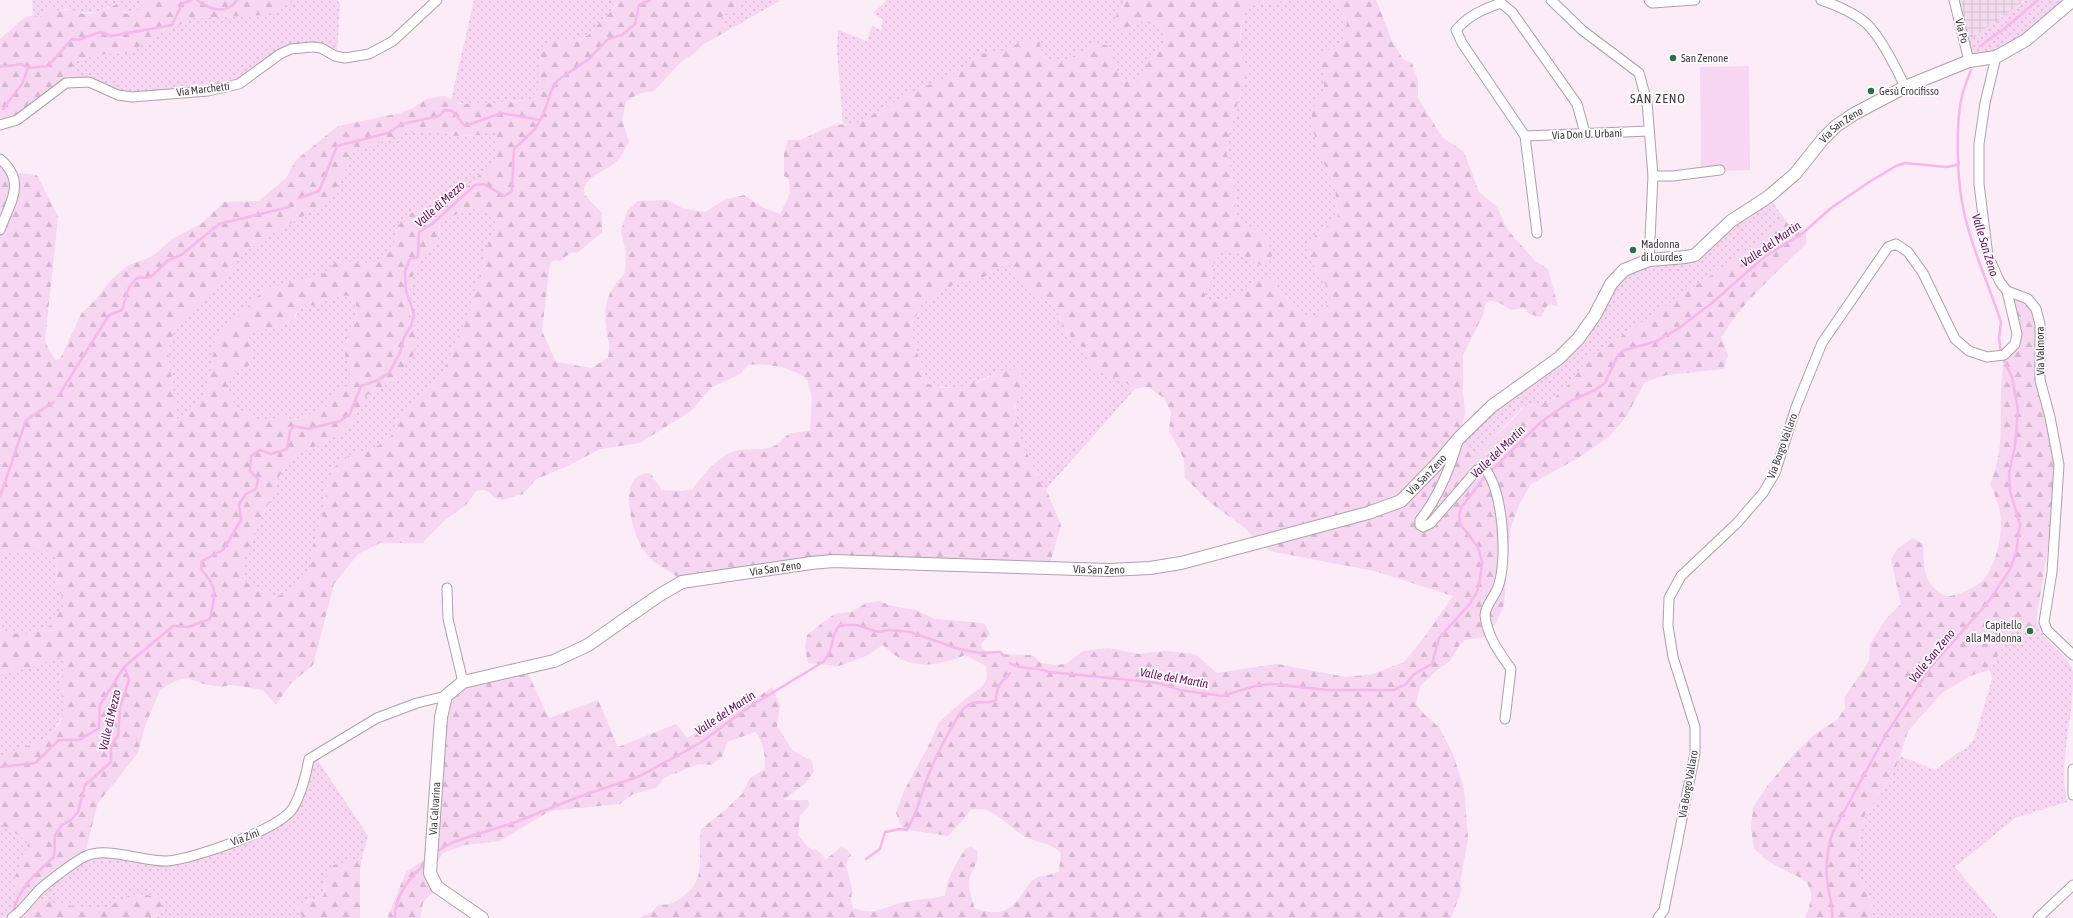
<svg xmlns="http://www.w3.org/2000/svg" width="2073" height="918" viewBox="0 0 2073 918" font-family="'Asap Condensed',sans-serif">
  <defs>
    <pattern id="industrial-grid" width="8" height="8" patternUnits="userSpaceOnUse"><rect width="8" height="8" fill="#f2dcee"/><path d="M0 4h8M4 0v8" fill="none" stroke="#d1becd"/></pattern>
    <pattern id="grass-dots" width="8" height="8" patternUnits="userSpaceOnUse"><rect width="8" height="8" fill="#f6d6f0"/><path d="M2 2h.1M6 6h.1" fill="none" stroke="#d4b8cf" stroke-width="1.8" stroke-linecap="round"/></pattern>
    <pattern id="forest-firs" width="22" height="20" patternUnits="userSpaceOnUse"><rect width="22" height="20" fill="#f6d6f0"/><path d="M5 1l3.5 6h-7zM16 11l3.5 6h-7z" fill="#d4b8cf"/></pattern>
  </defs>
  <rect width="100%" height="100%" fill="#fcecf8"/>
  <path fill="url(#industrial-grid)" d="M 1954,0 L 2026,0 L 1966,43 Z"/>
  <g fill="url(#grass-dots)">
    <path d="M 32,0 L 144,0 L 141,8 C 130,18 124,13 115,4 L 97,12 L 78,13 L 66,9 L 60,11 L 47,9 L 39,18 L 33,15 Z"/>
    <path d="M 296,0 L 337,0 L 340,4 L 337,54 L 298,46 L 234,84 L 134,96 L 77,80 L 74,62 L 91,55 L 129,53 L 157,35 L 194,18 L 266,15 Z"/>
    <path d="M 474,0 L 617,0 C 613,12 588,38 575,41 C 570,43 562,40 557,39 L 538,68 L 538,90 L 530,100 C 510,100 468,109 451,100 Z"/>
    <path d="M 739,0 L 781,0 L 727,31 L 721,19 L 724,14 L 737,11 Z"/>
    <path d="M 887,0 L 1127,0 L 1122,6 L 1129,33 L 1142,21 L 1160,27 L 1165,40 L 1155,56 L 1146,63 L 1146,73 L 1138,82 L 1120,80 L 1115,62 L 1094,45 L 1059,64 L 1018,43 L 1006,51 L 979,54 L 950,77 L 920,88 L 856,124 L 843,124 L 837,50 L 838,30 L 867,41 L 872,26 L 881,30 L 883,19 L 873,13 Z"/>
    <path d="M 1289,0 L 1335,0 L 1347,23 L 1345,39 L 1319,58 L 1324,75 L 1324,91 L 1312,109 L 1312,127 L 1320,155 L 1335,188 L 1338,217 L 1305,244 L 1308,256 L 1330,291 L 1330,300 L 1326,307 L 1315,319 C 1302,314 1292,309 1287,296 L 1254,282 C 1241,293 1223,308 1206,298 L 1204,291 L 1210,282 L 1214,262 L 1222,252 L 1235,252 L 1261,265 L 1267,240 L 1235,215 L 1236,190 L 1227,154 L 1230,129 L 1240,96 L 1244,64 L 1239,51 L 1244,13 L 1259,2 L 1286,3 Z"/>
    <path d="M 2026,0 L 2073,0 L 2026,40 L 1969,61 L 1966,43 Z"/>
    <path d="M 497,128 L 497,157 L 493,167 L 478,176 L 468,186 L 433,208 L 422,207 L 398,225 L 394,245 L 382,261 L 364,264 L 337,261 L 322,275 L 264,290 L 215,340 L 210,377 L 201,404 L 175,421 L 173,382 L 168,362 L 169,346 L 177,324 L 225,278 L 244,253 L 268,236 L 300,218 L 347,167 L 350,153 L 405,133 L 438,131 L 454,136 L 483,135 Z"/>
    <path d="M 1768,197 L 1785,219 L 1735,259 L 1589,358 L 1570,383 L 1551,401 L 1523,407 L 1476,456 L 1459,438 L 1559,358 L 1624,270 L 1686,257 Z"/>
    <path d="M 473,207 L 492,214 L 497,226 L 489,240 L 468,320 L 460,332 L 443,372 L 398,419 L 390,438 L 372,449 L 350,455 L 326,487 L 325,507 L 313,545 L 310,572 L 293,590 L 275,597 L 242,580 L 243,562 L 260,519 L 274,494 L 278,478 L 297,453 L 324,443 L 348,429 L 367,395 L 395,379 L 416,333 C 407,307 406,284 422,259 C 425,253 432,249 436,243 C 439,239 439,228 440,222 Z"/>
    <path d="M 1008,262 L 1024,287 L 1055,306 L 1064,329 L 1082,348 L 1093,369 L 1124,381 L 1134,390 L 1046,489 C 1029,467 1015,436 1015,408 C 1015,401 1021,391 1024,385 L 997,371 C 975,386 954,391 928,384 L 913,341 L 913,323 L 921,305 L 939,292 L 959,282 L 984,277 Z"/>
    <path d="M 334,295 L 351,296 C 366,312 347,331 345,349 C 344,357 347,360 350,367 C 351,371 350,378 350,383 L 335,396 L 328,406 L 305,417 L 291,419 L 281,417 L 261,421 L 237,408 L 228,393 L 230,379 L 233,374 L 252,364 L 253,351 L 248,338 L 256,329 L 270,329 L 294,321 L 299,309 L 304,306 L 321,305 Z"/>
    <path d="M 37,550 L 56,557 L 57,585 L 65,604 L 51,625 L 29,634 L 6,633 L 0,615 L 0,555 L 10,551 Z"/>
    <path d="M 2037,615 C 2034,640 2067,649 2073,672 C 2073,686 2072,703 2070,717 C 2066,745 2061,775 2067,802 L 2015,818 L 1955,867 L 1998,918 L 1871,918 L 1873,914 L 1870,899 L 1858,875 L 1857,850 L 1865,815 L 1879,797 L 1896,767 L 1900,756 L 1935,770 L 1956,754 L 1967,748 L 1974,739 L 1992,679 L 1990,670 L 2007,639 L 2033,626 Z"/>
    <path d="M 62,656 L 66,669 L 60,683 L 63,700 L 63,714 L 53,732 L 37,743 L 0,756 L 0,674 L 26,669 Z"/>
    <path d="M 315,756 L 368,836 L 361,862 L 349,861 L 326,876 C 325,911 314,893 296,907 L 303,918 L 143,918 L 156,916 L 161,901 L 158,898 L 148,895 L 128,896 L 103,909 L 67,905 L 0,918 L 0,824 L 29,842 L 22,860 L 76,864 L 103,854 L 165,860 L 240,838 L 286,815 Z"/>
  </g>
  <g fill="url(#forest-firs)" fill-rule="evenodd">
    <path d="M 144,0 L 296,0 L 266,15 L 194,18 L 157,35 L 129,53 L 91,55 L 74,62 L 77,80 L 25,114 L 0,126 L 0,39 L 24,18 L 33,15 L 39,18 L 47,9 L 60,11 L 72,9 C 88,21 106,8 121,2 L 125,7 L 123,13 L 130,14 L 141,8 Z"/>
    <path d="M 617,0 L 739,0 L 742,7 L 737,11 L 724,14 L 721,19 L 727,31 L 702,45 L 696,52 L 681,62 L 654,91 L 640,93 L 626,102 L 622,120 L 629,142 C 625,148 622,156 617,161 C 606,172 582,176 584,194 L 602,213 L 602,232 L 577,253 L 570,253 L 560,261 L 554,260 L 550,263 L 542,331 L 556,362 L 592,368 L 608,357 C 611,341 607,340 606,326 C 603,302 609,290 625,273 L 626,253 L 621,231 L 627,211 L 638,201 L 668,200 L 682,208 L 705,212 L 724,200 L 744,195 L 764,208 L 780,214 L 790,194 L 789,180 L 784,176 L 784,153 L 788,140 L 800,140 L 833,125 L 856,124 L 920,88 L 950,77 L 979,54 L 1006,51 L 1018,43 L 1032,39 L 1039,41 L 1043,56 L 1059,64 L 1094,45 L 1107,45 L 1115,62 L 1120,80 L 1138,82 L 1146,73 L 1146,63 L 1155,56 L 1165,40 L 1160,27 L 1142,21 L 1129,33 L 1120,28 L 1115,18 L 1127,0 L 1289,0 L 1286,3 L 1259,2 L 1244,13 C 1241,31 1234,53 1248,67 L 1230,129 L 1227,154 L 1236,190 L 1235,215 L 1267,240 L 1273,253 L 1269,263 L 1261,265 L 1235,252 L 1222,252 L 1214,262 L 1210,282 L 1204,292 L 1206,298 C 1224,309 1239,292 1253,283 C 1257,280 1265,280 1271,278 C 1289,295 1290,311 1315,318 L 1326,307 L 1330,300 L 1330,291 L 1308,256 L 1305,244 L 1338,217 L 1335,188 L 1320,155 L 1312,127 L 1312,109 L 1324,91 L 1324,75 L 1319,58 L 1345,39 L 1347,23 L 1335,0 L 1375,0 L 1377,2 L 1392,41 L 1403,59 L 1412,63 L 1418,81 L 1418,98 L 1442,137 L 1464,152 L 1479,192 L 1497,207 L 1507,229 L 1535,261 L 1548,269 L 1558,307 L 1550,304 L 1547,306 L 1541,317 L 1529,314 L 1524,308 L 1511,310 C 1503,306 1495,297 1486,303 L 1483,315 L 1463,355 L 1463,392 L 1465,413 L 1459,438 L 1476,456 L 1514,418 L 1524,407 L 1551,401 L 1570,383 L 1589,358 L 1735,259 L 1785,219 L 1788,224 L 1806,230 L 1806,244 C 1778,271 1739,305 1721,338 L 1728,355 L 1724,369 L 1667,375 L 1645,382 L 1626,417 L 1609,437 L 1578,458 L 1531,484 L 1520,503 L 1510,529 L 1504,605 L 1496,623 L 1485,637 L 1465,640 L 1458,647 L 1450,661 L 1437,670 L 1420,686 L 1416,704 L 1425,715 L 1439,727 L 1453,754 L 1464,789 L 1468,838 L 1460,884 L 1462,889 L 1451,918 L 624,918 L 639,918 L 645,915 L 652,912 L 658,905 C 672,905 676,902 686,894 C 707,877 697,854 701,829 L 725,810 L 742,794 L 750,778 L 765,769 C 766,758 763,738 755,732 L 727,742 L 722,757 L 711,765 L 698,764 L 664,778 L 656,788 L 633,794 L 620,804 L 550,811 L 500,841 L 465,845 L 443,853 L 430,873 L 437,887 L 423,903 L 420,918 L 389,918 L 388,916 L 406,872 L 431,855 L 446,696 L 463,682 L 525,667 L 549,718 L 598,700 L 618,747 L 676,724 L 687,738 L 740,709 L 772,687 L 780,705 L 777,726 L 793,751 L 812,761 L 814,771 L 806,783 L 783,800 L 808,800 L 809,806 L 800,816 L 798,835 L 810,849 L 817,850 L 826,859 L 841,847 L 847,850 L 851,855 L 846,864 L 852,890 L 851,901 L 853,908 C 879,916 881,907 904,902 C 918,899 931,899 945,896 C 947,878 955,865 965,849 L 971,847 L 977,850 C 980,862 973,867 970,877 C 967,887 972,900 975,909 C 995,914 1007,915 1020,897 C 1024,891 1027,885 1033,880 C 1042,873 1051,877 1059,871 L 1061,853 C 1052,844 1044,844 1033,840 C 1017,835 1006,820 991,812 C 984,808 977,809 970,810 L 963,820 L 948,836 L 903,829 L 896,813 L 904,791 L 931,741 L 939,722 L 965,699 L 983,686 L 987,677 L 986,666 L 965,655 C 947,663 922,669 903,660 C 896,657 889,650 883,645 L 866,656 L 839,666 L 808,663 L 805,648 L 807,635 L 834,614 L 851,612 L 866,603 L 881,601 L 888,605 L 915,610 L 936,619 L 984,623 L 990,634 L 981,644 L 982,649 L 993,654 L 1032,655 L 1041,663 L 1055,665 L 1066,664 L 1083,651 L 1109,648 L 1139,654 L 1165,651 L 1195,654 L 1217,673 L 1277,664 L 1346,677 L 1373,674 L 1404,662 L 1423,639 L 1453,596 L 1374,571 L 1270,551 L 1258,542 L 1245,528 L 1212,504 L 1185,478 L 1184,461 L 1180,450 L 1169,431 L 1171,412 L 1164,398 L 1148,387 L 1133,389 L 1124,381 L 1093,369 L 1082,348 L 1064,329 L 1055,306 L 1024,287 L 1008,262 L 984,277 L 959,282 L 939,292 L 921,305 L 913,323 L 913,341 L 928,384 L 945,388 L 962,386 L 984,380 L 997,371 L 1021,368 L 1024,385 L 1014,406 L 1019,434 L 1036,475 L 1046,489 L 1061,525 L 1049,567 L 833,561 L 682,582 C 670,568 655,567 644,551 C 632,534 615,472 650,473 L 662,490 L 683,491 L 693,489 C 701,476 721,454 735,451 C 748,448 760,451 772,447 C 778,445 782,440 786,436 C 792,431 803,432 810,431 L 812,397 L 807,379 C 790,367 769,363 748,365 L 739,375 L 712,387 L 691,411 L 640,443 L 600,449 L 566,467 L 536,479 L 523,494 L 502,500 L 494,498 C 489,490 485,489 476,491 L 466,505 L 445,520 L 422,543 L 380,543 L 358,554 L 334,584 L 313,665 L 290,684 L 276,705 L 263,690 L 246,687 L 229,685 L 221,687 L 204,684 L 187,678 L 175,681 L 160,690 L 144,729 L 138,753 L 98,803 L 83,860 L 31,899 L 67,905 L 103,909 L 128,896 L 148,895 L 158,898 L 161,901 L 162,908 L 155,916 L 143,918 L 8,918 L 30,899 L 19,897 L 13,882 L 29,842 L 0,824 L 0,756 C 21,747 59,741 63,713 C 64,703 61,694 60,685 C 60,672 69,675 62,656 L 26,669 L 0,674 L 0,615 L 6,633 L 29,634 L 51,625 L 65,604 L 57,585 L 56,557 C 37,550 19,547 0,555 L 0,158 L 17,173 L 37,175 L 58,217 L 45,341 L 50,352 L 56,361 L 61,357 L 81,314 L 97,298 L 111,280 L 127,266 L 153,256 L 172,239 L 202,223 L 224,202 L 259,201 L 286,178 L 296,160 L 338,126 L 400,113 L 413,108 L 426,99 L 444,96 L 459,104 L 500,103 L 530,100 L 538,90 L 538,68 L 544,44 L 557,39 L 575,42 L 588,35 L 614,8 ZM 497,128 L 497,157 L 493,167 L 478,176 L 468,186 L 433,208 L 422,207 L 407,216 L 398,225 L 394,245 L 382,261 L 364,264 L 337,261 L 322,275 L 264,290 L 215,340 L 210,377 L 201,404 L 176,421 L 173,382 L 168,362 L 169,346 L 177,324 L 225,278 L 244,253 L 268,236 L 326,203 L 337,187 L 347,167 L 350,153 L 405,133 L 438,131 L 454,136 L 483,135 ZM 473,207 L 492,214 L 497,226 L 489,240 L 468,320 L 460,332 L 443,372 L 398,419 L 390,438 L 372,449 L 350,455 L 332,469 L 326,487 L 325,507 L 313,545 L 310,572 L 293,590 L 275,597 L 242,580 L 243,562 L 260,519 L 274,494 L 278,478 L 297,453 L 324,443 L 348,429 L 367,395 L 395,379 L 414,354 L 416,333 L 410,314 L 408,298 L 413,276 L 422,258 L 437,242 L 440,222 ZM 334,295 L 351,296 C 366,312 347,331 345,349 C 344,357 347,360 350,367 C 351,371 350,378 350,383 L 330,401 L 328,406 L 305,417 L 291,419 L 281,417 L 261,421 L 237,408 L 228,393 L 230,379 L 233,374 L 252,364 L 253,351 L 248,338 L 256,330 L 270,329 L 294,321 L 295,314 L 299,309 L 304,306 L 321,305 Z"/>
    <path d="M 2007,291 L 2027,305 L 2032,312 L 2036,324 L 2035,380 L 2044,407 L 2056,471 L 2049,542 L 2037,615 L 2033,626 L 2007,639 L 1990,670 L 1970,676 L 1942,693 L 1908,731 L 1896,767 L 1879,797 L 1865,815 L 1857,849 L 1858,875 L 1870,899 L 1873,914 L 1871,918 L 1805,918 C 1822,879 1801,880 1773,864 C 1766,861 1760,854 1754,848 L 1751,828 L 1753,808 L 1768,785 L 1795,753 L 1815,734 L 1837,720 L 1845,708 L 1844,698 L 1869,661 L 1870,644 L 1886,619 L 1901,604 L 1891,560 L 1897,549 L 1913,538 L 1923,544 C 1924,553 1923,565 1926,574 C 1928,583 1939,596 1949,596 C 1959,595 1977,587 1984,579 C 1996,564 2001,540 2001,522 C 2001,509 1995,495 1990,484 C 2004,450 2000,427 2001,392 C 2001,380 2003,367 2004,355 L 2015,344 Z"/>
    <path d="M 349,861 L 361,862 L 360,869 L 360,918 L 303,918 L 296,907 C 304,898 322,905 325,891 C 327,884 325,878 328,871 L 334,865 Z"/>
  </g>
  <path fill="#f6d6f0" d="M 1749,66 L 1750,170 L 1724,171 L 1723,166 L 1701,167 L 1700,67 Z"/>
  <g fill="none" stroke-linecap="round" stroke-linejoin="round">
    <g stroke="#f8b6ec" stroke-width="2.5">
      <path d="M 197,0 C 210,10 227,15 237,0"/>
      <path d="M 1980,46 L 2005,28 L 2038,0"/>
      <path d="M 0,67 L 21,64 L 28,68 L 48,66 L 72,39 L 78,40 L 100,32 L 111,36 L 172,25 L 182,4 L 191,0"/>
      <path d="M 1971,70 C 1968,78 1964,87 1962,96 C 1955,125 1957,183 1964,212 C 1972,250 1989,285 2001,322 L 1999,338 L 2001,353"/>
      <path d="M 3,109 L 22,84 L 28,68"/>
      <path d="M 299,198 L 319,191 L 337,146 L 388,133 L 402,124 L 439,116 L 445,110 L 452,111 L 465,126 L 501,113 L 540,120"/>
      <path d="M 59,395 L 109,315 L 122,310 L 129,287 L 137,278 L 151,277 L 167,261 L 181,255 L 219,224 L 289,207"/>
      <path d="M 1490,472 L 1541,422 L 1571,401 L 1595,390 L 1605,383 L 1617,357 L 1622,351 L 1657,341 L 1679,328 L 1712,303 L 1764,257 L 1803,233 L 1831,208 L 1869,182 L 1896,166 L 1905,163 L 1946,167 L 1957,165 L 1959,162"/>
      <path d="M 0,497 L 26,420 L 54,402"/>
      <path d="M 1010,663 C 1021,671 1037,666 1049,672 L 1159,683 L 1180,690 L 1222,696 L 1259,685 L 1273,684 L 1327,690 L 1394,690 L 1406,684 L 1414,674 L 1432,664 L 1439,638 L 1469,605 L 1477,592 L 1480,579 L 1482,562 L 1478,547 L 1460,524 L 1459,515 L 1461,508 L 1486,475"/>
      <path d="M 0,767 L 35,763 L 59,740 L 79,740 L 99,728 L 100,705 L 124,667"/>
      <path d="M 437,851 L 453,842 L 516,822 L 573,799 L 640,776 L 700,743 L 749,707 L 823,662 C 836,648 829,636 840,625 L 857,625 L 878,632 L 889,630 L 910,632 L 959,649 L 979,653 L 1000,652 L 1004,656"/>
      <path d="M 866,859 L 880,849 L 885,832 L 900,829 L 907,830 C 916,815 920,800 925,784 C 932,764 942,744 953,725 C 957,719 960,710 967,706 C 976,699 988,705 996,700 C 996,687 1001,682 1010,673"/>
      <path d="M 13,912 C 19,888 36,873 54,857 L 55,835 L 62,825 L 71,820 L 78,812 L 85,785 L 111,762 L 111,746 L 118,735 L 120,707 L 129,680 L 124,667 L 173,626 L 188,627 L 210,619 C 215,593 219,590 201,569 L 202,561 L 223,550 L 241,520 L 239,504 L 246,494 L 256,489 L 258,479 L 250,471 L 251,456 L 260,450 L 271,454 L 287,449 L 290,431 L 294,426 L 308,429 L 340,421 L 350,414 L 361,386 L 378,380 L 389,373 L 400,353 L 404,337 L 411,326 L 414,314 L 406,291 L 405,271 L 410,259 L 418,257 L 419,232 L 432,224 L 475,185 L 484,184 L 504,196 L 512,191 L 514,149 L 535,129 L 544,113 L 551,91 L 558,80 L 589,59 L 608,39 L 622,35 L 635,24 L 639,5 L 650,0"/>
      <path d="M 395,918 C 394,896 410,877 426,863"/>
      <path d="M 1832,918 C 1833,907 1830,898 1828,887 C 1825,871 1827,848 1833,832 L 1888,731 L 1930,668 L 1989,601 L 2009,571 L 2016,553 L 2020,524 L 2010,491 L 2009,473 L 2015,446 L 2018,410 L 2012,377 L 2002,357"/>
    </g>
    <defs>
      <g id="minor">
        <path d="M 1551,0 L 1582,30 L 1639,73 L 1647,102 L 1653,176 L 1649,260"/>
        <path d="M 1649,0 L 1652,3 L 1695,0"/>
        <path d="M 1821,0 C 1836,5 1854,13 1866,23 C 1880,36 1897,69 1905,87"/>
        <path d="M 1954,0 L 1969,61"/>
        <path d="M 1996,57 L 1985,103 L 1979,144 L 1979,184 L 1988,256 L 2000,282 L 2007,291 L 2028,299 L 2036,309 L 2040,324 L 2040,380 L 2050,417 L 2059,465 L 2052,572 L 2044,622 L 2047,630 L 2073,655"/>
        <path d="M 0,125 L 17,120 L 66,83 L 89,82 L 118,95 L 132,97 L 208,91 L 239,84 L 280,54 L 291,49 L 312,47 L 321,48 L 335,56 L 345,58 L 369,54 L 393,41 L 437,0"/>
        <path d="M 1525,136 L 1649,131"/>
        <path d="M 0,159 C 27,182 10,202 0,230"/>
        <path d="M 1653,176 L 1673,176 L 1720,170"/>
        <path d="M 1537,233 L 1525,136 L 1462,43 L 1456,30 C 1468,16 1483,9 1501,3 L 1512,12 L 1577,104 L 1585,133"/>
        <path d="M 1458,441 C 1450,468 1438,498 1420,520 L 1420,525 L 1423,527 L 1431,523 L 1477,470 L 1485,469 C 1503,491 1508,560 1498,587 C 1495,596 1485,606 1485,615 C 1487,636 1499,652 1511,669 L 1505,719"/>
        <path d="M 447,588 L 448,619 L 463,682"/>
        <path d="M 2073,769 L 2073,795"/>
        <path d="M 12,918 C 23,910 30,900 39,890 C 48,882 75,861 86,856 C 107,846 143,862 167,861 C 193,859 279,830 293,808 C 302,793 306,775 309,759 L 377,718 L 417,703 L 446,696"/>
        <path d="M 1658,918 L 1664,910 L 1695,753 L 1695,727 L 1673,657 L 1668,626 L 1669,598 L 1681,576 L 1737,523 L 1763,493 L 1775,473 L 1796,407 L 1822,343 L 1888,247 L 1896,244 L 1908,252 L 1923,273 L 1955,339 L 1969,351 L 1987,357 L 2004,355 L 2015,344 L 2017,334 L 2007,291"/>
        <path d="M 2038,918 L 2073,885"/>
      </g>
      <g id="tertiary">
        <path id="s1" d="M 482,918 L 437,887 L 430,873 L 441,717 L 446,696 L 463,682 L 554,661 L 588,645 L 658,596 L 682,582 L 811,563 L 833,561 L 1109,570 L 1150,568 L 1181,563 L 1368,513 L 1401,501 L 1438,463 L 1459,438 L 1492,406 L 1559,358 L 1578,339 L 1595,315 L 1611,284 L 1624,270 L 1649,260 L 1686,257 L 1695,255 L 1731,221 L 1768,197 L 1795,174 L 1823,139 L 1836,126 L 1854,114 L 1905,87 L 1969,61 L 1996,57 L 2026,40 L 2073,0"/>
      </g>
    </defs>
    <use href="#minor" stroke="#afa0ac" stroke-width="11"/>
    <use href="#tertiary" stroke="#afa0ac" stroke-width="14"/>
    <use href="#minor" stroke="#fff" stroke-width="9"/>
    <use href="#tertiary" stroke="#fff" stroke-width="12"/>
  </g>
  <g fill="#257343" stroke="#fff" stroke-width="1.5">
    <circle cx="1673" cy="58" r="4"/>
    <circle cx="1871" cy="91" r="4"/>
    <circle cx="1633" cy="250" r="4"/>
    <circle cx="2030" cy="631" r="4"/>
  </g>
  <g text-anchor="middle" stroke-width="3.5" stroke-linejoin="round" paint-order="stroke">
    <g font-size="11" fill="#3f393e" stroke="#fff">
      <text transform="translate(1962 31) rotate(76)" y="4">Via Po</text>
      <text transform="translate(203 89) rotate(-7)" y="4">Via Marchetti</text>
      <text dy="4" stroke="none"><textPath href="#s1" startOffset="1839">Via San Zeno</textPath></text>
      <text transform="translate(1587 134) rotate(-2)" y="4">Via Don U. Urbani</text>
      <text transform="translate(2040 351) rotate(-91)" y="4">Via Valmora</text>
      <text transform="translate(1782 446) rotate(-70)" y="4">Via Borgo Vallaro</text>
      <text dy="4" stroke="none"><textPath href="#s1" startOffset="1281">Via San Zeno</textPath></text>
      <text dy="4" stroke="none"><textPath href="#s1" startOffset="609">Via San Zeno</textPath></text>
      <text dy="4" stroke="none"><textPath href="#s1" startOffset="933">Via San Zeno</textPath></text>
      <text transform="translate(1688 784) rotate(-80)" y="4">Via Borgo Vallaro</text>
      <text dy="4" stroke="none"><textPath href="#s1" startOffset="135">Via Calvarina</textPath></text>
      <text transform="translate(245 837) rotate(-21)" y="4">Via Zini</text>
    </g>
    <g font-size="11" fill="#3f393e" stroke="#fff" text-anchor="start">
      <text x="1681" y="62">San Zenone</text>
      <text x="1879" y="95">Gesù Crocifisso</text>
      <text x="1641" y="248">Madonna<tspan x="1641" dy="13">di Lourdes</tspan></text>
      <text x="2022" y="629" text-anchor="end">Capitello<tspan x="2022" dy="13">alla Madonna</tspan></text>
    </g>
    <g font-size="12" font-style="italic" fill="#6b0863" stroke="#fff">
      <text transform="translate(440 204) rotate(-42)" y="4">Valle di Mezzo</text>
      <text transform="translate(1771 244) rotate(-35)" y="4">Valle del Martin</text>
      <text transform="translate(1985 245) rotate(73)" y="4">Valle San Zeno</text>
      <text transform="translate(1498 452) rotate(-44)" y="4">Valle del Martin</text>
      <text transform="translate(1932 656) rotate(-51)" y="4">Valle San Zeno</text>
      <text transform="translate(1174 678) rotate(10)" y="4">Valle del Martin</text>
      <text transform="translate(725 713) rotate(-34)" y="4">Valle del Martin</text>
      <text transform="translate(110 720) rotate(-77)" y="4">Valle di Mezzo</text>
    </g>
    <g font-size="13" letter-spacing="1" fill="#3f393e" stroke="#fff">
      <text x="1658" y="103">SAN ZENO</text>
    </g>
  </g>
</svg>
